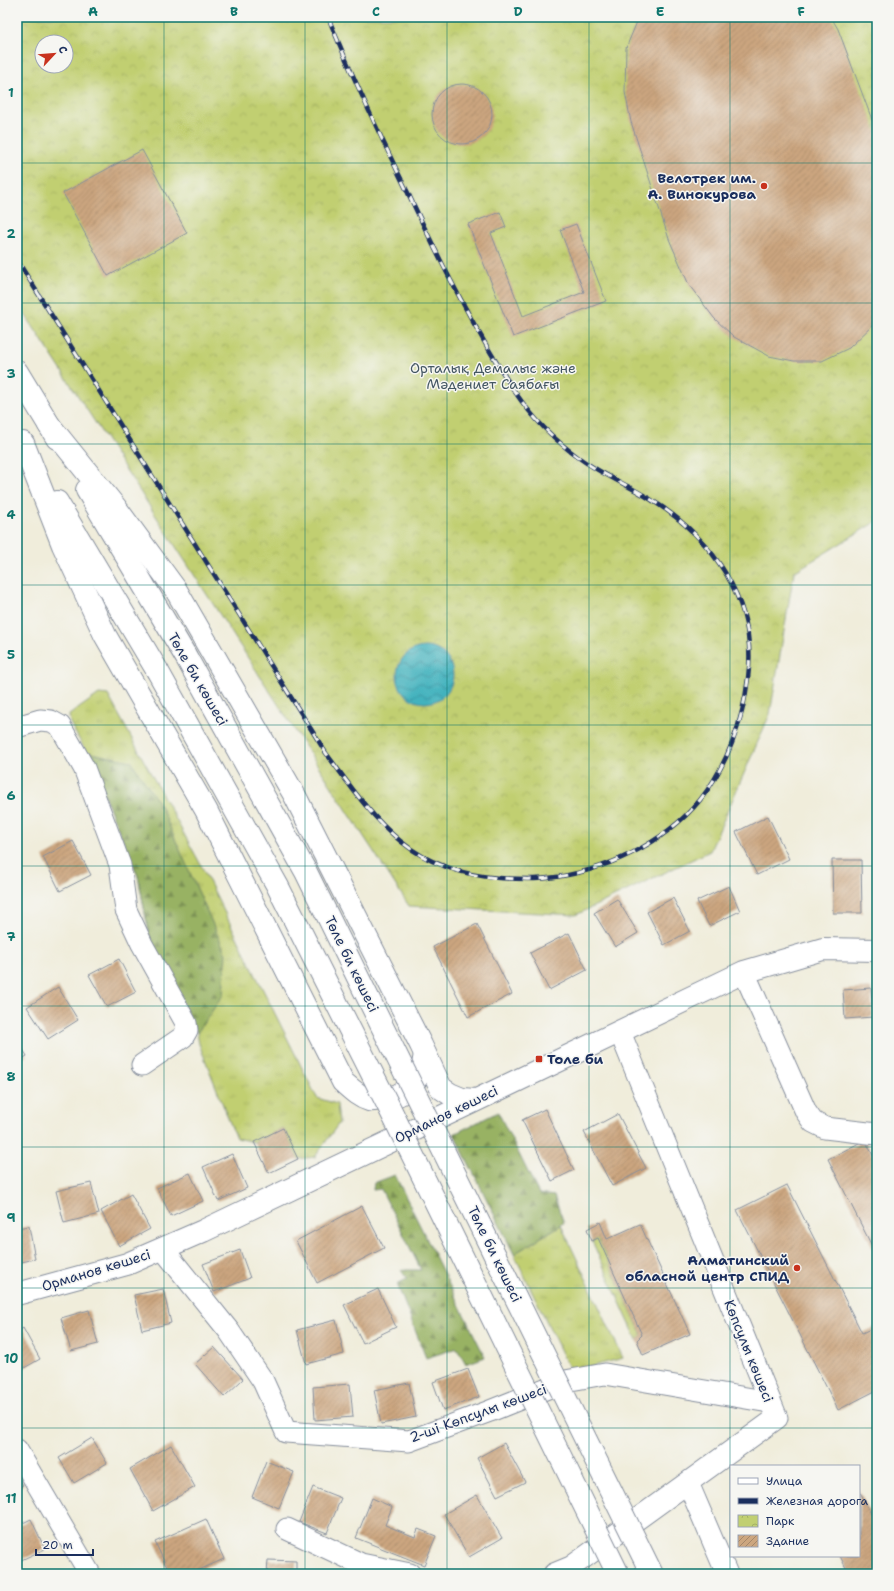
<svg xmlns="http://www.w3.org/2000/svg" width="894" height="1591" viewBox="0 0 894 1591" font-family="'Shantell Sans',sans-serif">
  <defs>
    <pattern id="grass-tufts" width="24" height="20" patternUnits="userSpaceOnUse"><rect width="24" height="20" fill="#c1cf71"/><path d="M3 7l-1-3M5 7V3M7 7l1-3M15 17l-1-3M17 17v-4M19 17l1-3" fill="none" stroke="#a5b264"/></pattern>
    <pattern id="forest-firs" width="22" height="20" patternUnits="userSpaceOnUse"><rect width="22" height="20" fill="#98b263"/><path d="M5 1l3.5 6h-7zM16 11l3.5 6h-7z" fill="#7b9155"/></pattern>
    <pattern id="park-crowns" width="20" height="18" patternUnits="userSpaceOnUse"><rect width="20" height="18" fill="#c1cf71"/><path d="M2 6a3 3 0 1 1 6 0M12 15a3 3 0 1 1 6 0" fill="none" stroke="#a5b264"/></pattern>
    <pattern id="water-waves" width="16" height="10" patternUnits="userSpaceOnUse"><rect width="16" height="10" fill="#43b2be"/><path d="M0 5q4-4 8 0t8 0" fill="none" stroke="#37919e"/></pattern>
    <pattern id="building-hatch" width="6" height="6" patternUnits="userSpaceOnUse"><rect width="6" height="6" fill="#cca67f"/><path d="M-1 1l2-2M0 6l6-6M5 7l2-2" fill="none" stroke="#a5886b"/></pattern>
  </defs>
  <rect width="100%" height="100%" fill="#f6f6f2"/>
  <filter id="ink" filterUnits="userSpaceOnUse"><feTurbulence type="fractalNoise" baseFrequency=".025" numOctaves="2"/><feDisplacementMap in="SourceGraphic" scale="8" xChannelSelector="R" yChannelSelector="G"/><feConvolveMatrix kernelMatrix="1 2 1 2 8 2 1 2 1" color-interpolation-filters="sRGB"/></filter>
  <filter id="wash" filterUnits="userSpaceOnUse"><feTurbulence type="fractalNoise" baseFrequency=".012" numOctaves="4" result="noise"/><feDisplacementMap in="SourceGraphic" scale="16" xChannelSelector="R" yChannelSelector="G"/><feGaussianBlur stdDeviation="0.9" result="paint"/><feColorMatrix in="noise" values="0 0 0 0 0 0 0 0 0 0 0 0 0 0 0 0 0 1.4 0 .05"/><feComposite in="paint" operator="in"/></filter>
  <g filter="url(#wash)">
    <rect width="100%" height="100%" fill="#f0eddb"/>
    <g fill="url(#grass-tufts)" stroke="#6e7f68">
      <path d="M 99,694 L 108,695 L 202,867 L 317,1098 L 337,1104 L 339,1123 L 315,1157 L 298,1159 L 283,1128 L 254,1142 L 236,1138 L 199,1044 L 197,1033 L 150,939 L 138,876 L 86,752 L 70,723 L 69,715 Z"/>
      <path d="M 561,1225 L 623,1358 L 571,1372 L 514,1254 Z"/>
      <path d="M 598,1238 L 642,1335 L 637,1340 L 592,1241 Z"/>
    </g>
    <g fill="url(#forest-firs)" stroke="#5a7060">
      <path d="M 86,752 L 131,761 L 160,805 L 226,954 L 223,995 L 197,1033 L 150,939 L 138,876 Z"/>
      <path d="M 498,1112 L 539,1194 L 554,1196 L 564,1223 L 514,1254 L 454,1134 Z"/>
      <path d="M 395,1175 L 485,1357 L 466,1364 L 457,1348 L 426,1358 L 397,1284 L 407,1279 L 401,1270 L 421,1270 L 381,1189 L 373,1190 L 374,1183 Z"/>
    </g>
    <path fill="url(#park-crowns)" stroke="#6e7f68" fill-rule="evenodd" d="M 17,17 L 877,17 L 877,521 L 794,572 L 770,714 L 710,851 L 576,915 L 409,906 L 17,302 ZM 42,42 L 66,42 L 66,66 L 42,66 Z"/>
    <circle fill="url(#water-waves)" stroke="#2f708e" cx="425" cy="675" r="28"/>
    <g id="blocks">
      <g fill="url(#building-hatch)">
        <path d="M 639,17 L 831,17 L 838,29 L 877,133 L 877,321 L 849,348 L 822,361 L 794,361 L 769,356 L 734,337 L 714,318 L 689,285 L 669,239 L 631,122 L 625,92 L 626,48 Z"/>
        <circle cx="462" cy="114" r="30"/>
        <path d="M 142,150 L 187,233 L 108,276 L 63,193 Z"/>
        <path d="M 500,212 L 506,227 L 491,233 L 523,316 L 584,292 L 560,230 L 576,224 L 606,301 L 513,337 L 468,224 Z"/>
        <path d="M 768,816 L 789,859 L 757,875 L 736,832 Z"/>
        <path d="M 73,841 L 91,875 L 60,891 L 43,857 Z"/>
        <path d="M 832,860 L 861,860 L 862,913 L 833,913 Z"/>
        <path d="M 729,886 L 740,911 L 709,926 L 697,901 Z"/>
        <path d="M 673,898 L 690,931 L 664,945 L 647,912 Z"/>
        <path d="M 617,899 L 638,933 L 615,947 L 594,913 Z"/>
        <path d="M 477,924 L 512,994 L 468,1017 L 433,947 Z"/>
        <path d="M 569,933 L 587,970 L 549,990 L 530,953 Z"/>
        <path d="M 119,959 L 136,992 L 107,1007 L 89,975 Z"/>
        <path d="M 58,987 L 78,1020 L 48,1039 L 27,1007 Z"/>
        <path d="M 871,988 L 873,1017 L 845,1019 L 843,990 Z"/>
        <path d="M 17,1040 L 27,1056 L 17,1062 Z"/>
        <path d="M 545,1109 L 574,1170 L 552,1181 L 522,1120 Z"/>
        <path d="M 618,1114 L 646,1168 L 612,1186 L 584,1132 Z"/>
        <path d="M 283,1128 L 298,1159 L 269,1173 L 254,1142 Z"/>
        <path d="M 865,1140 L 877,1163 L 877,1256 L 828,1159 Z"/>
        <path d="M 232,1154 L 247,1188 L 218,1201 L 203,1167 Z"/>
        <path d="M 190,1173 L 203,1201 L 171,1216 L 157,1188 Z"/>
        <path d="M 91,1183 L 99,1214 L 64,1223 L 56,1191 Z"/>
        <path d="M 787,1185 L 862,1333 L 877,1326 L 877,1390 L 838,1410 L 737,1210 Z"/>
        <path d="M 131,1194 L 150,1229 L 119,1246 L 101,1211 Z"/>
        <path d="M 362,1206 L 384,1248 L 317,1283 L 296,1241 Z"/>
        <path d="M 600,1222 L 607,1239 L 640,1224 L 690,1334 L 643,1355 L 637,1340 L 642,1335 L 598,1238 L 592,1241 L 587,1229 Z"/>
        <path d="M 29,1226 L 35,1259 L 17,1263 L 17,1228 Z"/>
        <path d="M 240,1250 L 250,1278 L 214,1292 L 203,1264 Z"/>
        <path d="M 163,1289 L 171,1323 L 142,1330 L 134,1295 Z"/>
        <path d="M 378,1289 L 396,1327 L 363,1343 L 344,1305 Z"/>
        <path d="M 89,1310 L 98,1344 L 71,1351 L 61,1318 Z"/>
        <path d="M 336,1320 L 344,1354 L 306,1364 L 297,1330 Z"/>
        <path d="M 23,1328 L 40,1359 L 17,1372 L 17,1332 Z"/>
        <path d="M 214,1347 L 243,1379 L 224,1397 L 195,1364 Z"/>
        <path d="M 468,1369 L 479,1397 L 443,1410 L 433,1382 Z"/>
        <path d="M 409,1383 L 416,1417 L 381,1424 L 374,1390 Z"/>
        <path d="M 350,1384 L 353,1417 L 315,1420 L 313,1387 Z"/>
        <path d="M 92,1438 L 107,1463 L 74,1483 L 59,1458 Z"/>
        <path d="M 504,1443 L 525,1482 L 497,1496 L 477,1458 Z"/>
        <path d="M 171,1445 L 195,1487 L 153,1511 L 130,1469 Z"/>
        <path d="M 266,1461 L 294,1472 L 279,1508 L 252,1497 Z"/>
        <path d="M 17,1476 L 23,1485 L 17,1488 Z"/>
        <path d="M 313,1487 L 341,1498 L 327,1533 L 299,1522 Z"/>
        <path d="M 859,1490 L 877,1526 L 877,1574 L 849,1574 L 840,1556 L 859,1556 Z"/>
        <path d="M 477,1495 L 502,1538 L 469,1557 L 444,1514 Z"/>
        <path d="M 372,1498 L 392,1507 L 385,1525 L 415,1537 L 418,1529 L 436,1536 L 424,1565 L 356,1538 Z"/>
        <path d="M 31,1519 L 45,1549 L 17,1562 L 17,1526 Z"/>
        <path d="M 206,1519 L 224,1559 L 190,1574 L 170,1574 L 155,1542 Z"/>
        <path d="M 268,1560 L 296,1561 L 296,1574 L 267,1574 Z"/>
      </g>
    </g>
  </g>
  <g filter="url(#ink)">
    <use href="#blocks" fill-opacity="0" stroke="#868e9c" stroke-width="1"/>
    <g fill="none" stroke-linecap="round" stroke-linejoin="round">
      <defs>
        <g id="minor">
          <path d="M 17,727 L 40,720 L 51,721 L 60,726 L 84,768 L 120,865 L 126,910 L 142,944 L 186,1023 L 187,1030 L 183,1037 L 142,1065"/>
          <path d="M 744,972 L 806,1112 L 813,1122 L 825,1128 L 877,1134"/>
          <path d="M 163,1249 L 229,1331 L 263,1381 L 286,1432 L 409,1441 L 490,1411 L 565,1381 L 605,1374 L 769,1402"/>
          <path d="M 17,1450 L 90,1574"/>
          <path d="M 688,1483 L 727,1574"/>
          <path d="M 287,1529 L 361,1564 L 410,1574"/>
          <path d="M 554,1574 L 571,1567 L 777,1418 L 620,1032"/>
        </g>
        <path id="tertiary" d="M 17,1294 L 127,1264 L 203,1231 L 744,972 L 823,949 L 877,950"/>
        <g id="secondary">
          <path d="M 17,372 L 57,438"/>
          <path d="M 49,425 L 116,508 L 176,590 L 295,796 L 421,1045 L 441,1088 L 450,1094 L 462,1099 L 475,1100"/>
          <path d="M 23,443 L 63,545 L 105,635 L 206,810 L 343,1082 C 351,1089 359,1097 369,1100 C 373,1101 378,1099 382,1099 C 407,1097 422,1078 425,1054"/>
          <path d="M 87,490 L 185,655"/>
          <path d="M 57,502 L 157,670"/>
        </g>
      </defs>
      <use href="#minor" stroke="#868e9c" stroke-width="23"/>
      <use href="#tertiary" stroke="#868e9c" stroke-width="24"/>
      <use href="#secondary" stroke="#868e9c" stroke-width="24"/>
      <use href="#minor" stroke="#fff" stroke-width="21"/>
      <use href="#tertiary" stroke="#fff" stroke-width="22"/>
      <use href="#secondary" stroke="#fff" stroke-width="22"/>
      <defs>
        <path id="rail" d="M 17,260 L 326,753 C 375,820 408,871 499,878 C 515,879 532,880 548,878 C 604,872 664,844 700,800 C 727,766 743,721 748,678 C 758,602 713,538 650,499 C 627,484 600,474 578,457 C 553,439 532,417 515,392 C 474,329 441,263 409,195 C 380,136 353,78 328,17"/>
      </defs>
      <use href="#rail" stroke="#1b2f5e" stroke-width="4.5"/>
      <use href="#rail" stroke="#f6f6f2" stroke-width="3" stroke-dasharray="9" stroke-linecap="butt"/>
      <defs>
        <g id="secondary-bridge">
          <path d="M 185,655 L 306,872 L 652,1574"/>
          <path d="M 157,670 L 277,885 L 388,1105 L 618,1574"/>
        </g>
      </defs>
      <use href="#secondary-bridge" stroke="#868e9c" stroke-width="24" stroke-linecap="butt"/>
      <use href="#secondary-bridge" stroke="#fff" stroke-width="22"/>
    </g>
  </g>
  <path fill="none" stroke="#0f766e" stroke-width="1" stroke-opacity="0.55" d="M 164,17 L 164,1574M 305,17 L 305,1574M 447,17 L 447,1574M 589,17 L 589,1574M 730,17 L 730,1574M 17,163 L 877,163M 17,303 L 877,303M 17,444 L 877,444M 17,585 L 877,585M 17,725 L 877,725M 17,866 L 877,866M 17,1006 L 877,1006M 17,1147 L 877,1147M 17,1288 L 877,1288M 17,1428 L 877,1428"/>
  <g fill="#c8321e" stroke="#f6f6f2" stroke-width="1.5">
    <circle cx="764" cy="186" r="4"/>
    <rect x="535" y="1055" width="8" height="8" rx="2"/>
    <circle cx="797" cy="1268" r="4"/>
  </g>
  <g text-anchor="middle" stroke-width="3" stroke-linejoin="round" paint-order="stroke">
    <g font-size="14" font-weight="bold" fill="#1b2f5e" stroke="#f6f6f2" text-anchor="end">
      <text x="756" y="183">Велотрек им.<tspan x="756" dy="16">А. Винокурова</tspan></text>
      <text x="547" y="1064" text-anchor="start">Толе би</text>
      <text x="789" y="1265">Алматинский<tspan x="789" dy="16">обласной центр СПИД</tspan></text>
    </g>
    <g font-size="14" fill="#445763" stroke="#f6f6f2">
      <text x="493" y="373">Орталық Демалыс және<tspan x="493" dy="16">Мәдениет Саябағы</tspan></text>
    </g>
    <g font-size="14" fill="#1b2f5e" stroke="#f6f6f2">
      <text transform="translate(198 679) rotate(60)" y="5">Төле би көшесі</text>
      <text transform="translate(352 964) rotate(64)" y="5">Төле би көшесі</text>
      <text transform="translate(446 1114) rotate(-26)" y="5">Орманов көшесі</text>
      <text transform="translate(495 1254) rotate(64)" y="5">Төле би көшесі</text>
      <text transform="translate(96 1270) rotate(-17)" y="5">Орманов көшесі</text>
      <text transform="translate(749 1351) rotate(68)" y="5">Көпсулы көшесі</text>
      <text transform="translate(478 1413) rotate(-20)" y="5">2-ші Көпсулы көшесі</text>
    </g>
  </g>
  <rect width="894" height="1591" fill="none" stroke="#f6f6f2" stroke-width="44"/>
  <rect x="730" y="1465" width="130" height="92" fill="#f6f6f2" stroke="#9ea6b7"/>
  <rect x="738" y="1478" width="20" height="6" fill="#ffffff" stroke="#9ea6b7"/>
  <text x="766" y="1485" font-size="12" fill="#1b2f5e">Улица</text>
  <rect x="738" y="1498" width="20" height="6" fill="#1b2f5e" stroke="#9ea6b7"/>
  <text x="766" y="1505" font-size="12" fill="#1b2f5e">Железная дорога</text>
  <rect x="738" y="1515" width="20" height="12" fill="url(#park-crowns)" stroke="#9ea6b7"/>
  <text x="766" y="1525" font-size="12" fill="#1b2f5e">Парк</text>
  <rect x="738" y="1535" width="20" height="12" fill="url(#building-hatch)" stroke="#9ea6b7"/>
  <text x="766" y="1545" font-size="12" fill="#1b2f5e">Здание</text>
  <g transform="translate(54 54) rotate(64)"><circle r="19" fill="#f6f6f2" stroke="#9ea6b7"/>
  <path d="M0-3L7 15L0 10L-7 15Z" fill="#c8321e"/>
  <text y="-6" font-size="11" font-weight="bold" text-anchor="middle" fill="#1b2f5e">С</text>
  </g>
  <path d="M36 1549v6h57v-6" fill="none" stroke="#1b2f5e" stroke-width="2"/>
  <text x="42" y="1549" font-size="12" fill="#1b2f5e" stroke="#f6f6f2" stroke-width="3" paint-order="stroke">20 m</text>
  <rect x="22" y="22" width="850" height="1547" fill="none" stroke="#0f766e" stroke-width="1.5"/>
  <g font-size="13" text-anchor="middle" font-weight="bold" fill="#0f766e">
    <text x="93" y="16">A</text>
    <text x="234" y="16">B</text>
    <text x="376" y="16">C</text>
    <text x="518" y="16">D</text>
    <text x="660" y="16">E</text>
    <text x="801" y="16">F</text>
    <text x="11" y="97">1</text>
    <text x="11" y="238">2</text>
    <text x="11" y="378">3</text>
    <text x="11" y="519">4</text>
    <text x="11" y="659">5</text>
    <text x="11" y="800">6</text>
    <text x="11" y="941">7</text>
    <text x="11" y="1081">8</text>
    <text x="11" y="1222">9</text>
    <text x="11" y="1363">10</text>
    <text x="11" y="1503">11</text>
  </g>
</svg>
